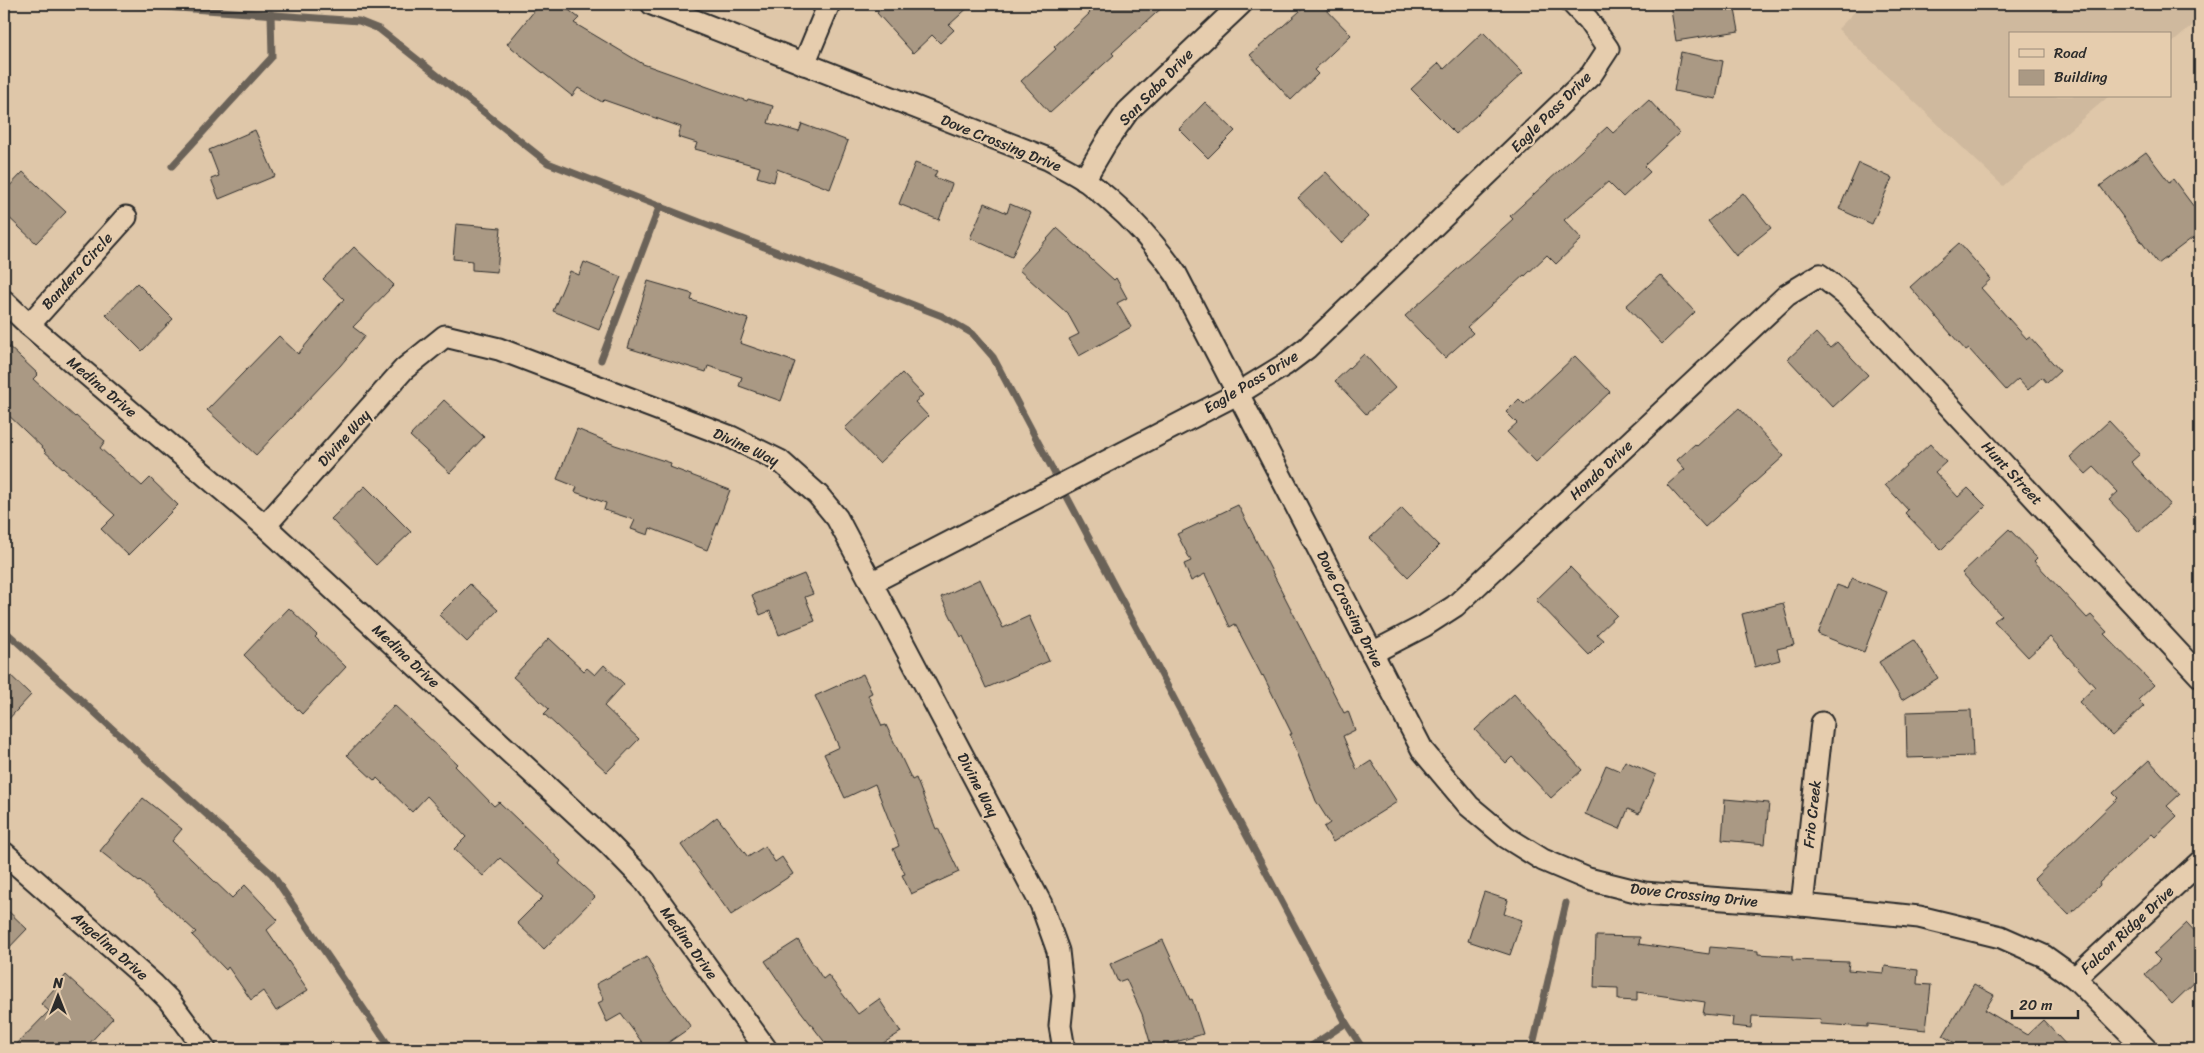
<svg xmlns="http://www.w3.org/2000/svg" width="2204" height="1053" viewBox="0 0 2204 1053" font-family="Sriracha,sans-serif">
  <rect width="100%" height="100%" fill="#dfc7a9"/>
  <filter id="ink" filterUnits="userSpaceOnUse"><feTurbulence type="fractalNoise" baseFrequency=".02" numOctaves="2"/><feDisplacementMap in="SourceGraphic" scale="10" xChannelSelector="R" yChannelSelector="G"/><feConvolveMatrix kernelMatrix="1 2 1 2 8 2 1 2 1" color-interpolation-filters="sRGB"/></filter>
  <g filter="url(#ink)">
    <path fill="#cfb99e" d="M 1862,4 L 2200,4 L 2200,19 L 2170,45 L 2170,34 L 2010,34 L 2010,96 L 2109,96 L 2003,186 L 1838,29 Z"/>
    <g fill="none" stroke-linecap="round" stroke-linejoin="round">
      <g stroke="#6b6258" stroke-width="7">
        <path d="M 122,4 L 359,21 L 379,29 L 548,163 L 942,316 L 973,334 L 993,357 L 1346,1023 L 1363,1049"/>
        <path d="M 172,166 L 272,57 L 271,14"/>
        <path d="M 601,360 L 660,205"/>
        <path d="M 4,630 L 272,874 L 391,1049"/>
        <path d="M 1307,1049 L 1346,1023"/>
        <path d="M 1532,1049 L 1566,903"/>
      </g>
    </g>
    <g fill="#aa9984" stroke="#2b2b2b">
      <path d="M 540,4 L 561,4 L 579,18 L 574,23 L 643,64 L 747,101 L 748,99 L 773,106 L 768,123 L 799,132 L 802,124 L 848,141 L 830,189 L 777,169 L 774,182 L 757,177 L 760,167 L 695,149 L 697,143 L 678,137 L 681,127 L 604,100 L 602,102 L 578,88 L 572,96 L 507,44 Z"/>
      <path d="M 887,4 L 972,4 L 949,25 L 954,30 L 940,43 L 932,35 L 913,53 L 877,13 Z"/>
      <path d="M 1081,4 L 1166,4 L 1112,53 L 1114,55 L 1050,113 L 1021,81 L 1056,49 L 1054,47 L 1090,13 Z"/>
      <path d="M 1308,4 L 1321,4 L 1351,35 L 1314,70 L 1318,74 L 1291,100 L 1250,55 Z"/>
      <path d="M 1670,4 L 1734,4 L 1739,31 L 1676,41 Z"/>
      <path d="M 1483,32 L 1523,73 L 1456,134 L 1411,89 L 1439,63 L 1444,69 Z"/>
      <path d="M 1681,52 L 1723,61 L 1716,99 L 1674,91 Z"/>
      <path d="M 1649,100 L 1679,133 L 1644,166 L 1650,172 L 1623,197 L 1608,182 L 1564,220 L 1582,239 L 1556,264 L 1547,255 L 1525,276 L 1524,275 L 1467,327 L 1473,333 L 1445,358 L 1405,316 L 1513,219 L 1510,216 L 1607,127 L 1613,133 Z"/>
      <path d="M 1205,102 L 1235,131 L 1208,158 L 1179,129 Z"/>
      <path d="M 255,130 L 275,176 L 219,199 L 211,179 L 219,176 L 209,150 Z"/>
      <path d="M 2146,152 L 2169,182 L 2173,179 L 2200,215 L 2200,232 L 2158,264 L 2100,186 Z"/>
      <path d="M 915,163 L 937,171 L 934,177 L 952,184 L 939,220 L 899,204 Z"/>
      <path d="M 1859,163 L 1892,178 L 1872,224 L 1839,209 Z"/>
      <path d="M 23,172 L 66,212 L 36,243 L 4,213 L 4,192 Z"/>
      <path d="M 1326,172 L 1368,217 L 1341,243 L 1298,198 Z"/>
      <path d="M 1743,193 L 1771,228 L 1736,256 L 1708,221 Z"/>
      <path d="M 985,203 L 1007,213 L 1010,204 L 1031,213 L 1012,257 L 970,238 Z"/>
      <path d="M 456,224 L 501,228 L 497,272 L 472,270 L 472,261 L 453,259 Z"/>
      <path d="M 1057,228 L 1114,280 L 1116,278 L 1127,298 L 1117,303 L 1131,327 L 1079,356 L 1069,339 L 1079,334 L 1068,314 L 1019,270 Z"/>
      <path d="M 1959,243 L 1991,279 L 1981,288 L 2027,339 L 2030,337 L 2060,371 L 2047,383 L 2042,377 L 2028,390 L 2018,379 L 2006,390 L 1969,349 L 1966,351 L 1910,287 Z"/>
      <path d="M 354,247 L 394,285 L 353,327 L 365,336 L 340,366 L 256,455 L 207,410 L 279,336 L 298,354 L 344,299 L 323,279 Z"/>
      <path d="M 584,262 L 621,277 L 599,330 L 553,311 L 570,271 L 579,275 Z"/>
      <path d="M 1660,275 L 1695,312 L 1662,344 L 1626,306 Z"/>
      <path d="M 648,281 L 693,294 L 691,300 L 748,319 L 740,343 L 795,362 L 781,401 L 739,386 L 742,377 L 708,366 L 706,372 L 628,348 Z"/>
      <path d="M 137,283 L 173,319 L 142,351 L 106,315 Z"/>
      <path d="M 1816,333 L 1830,348 L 1837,342 L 1868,375 L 1833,407 L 1788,359 Z"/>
      <path d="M 4,342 L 38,374 L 33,379 L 75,417 L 76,416 L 105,441 L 100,448 L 142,486 L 150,478 L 178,505 L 128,555 L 101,529 L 115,515 L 44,451 L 45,450 L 4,411 Z"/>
      <path d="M 1364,354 L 1395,388 L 1366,414 L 1335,381 Z"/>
      <path d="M 1575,356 L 1610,392 L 1536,462 L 1507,432 L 1517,423 L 1506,412 L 1519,399 L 1524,404 Z"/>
      <path d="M 902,373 L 923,395 L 915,402 L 928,416 L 879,463 L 845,428 Z"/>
      <path d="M 444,400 L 484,437 L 450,473 L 410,436 Z"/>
      <path d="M 1739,408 L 1784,456 L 1705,527 L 1667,485 L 1685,469 L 1677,460 L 1695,444 L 1697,446 Z"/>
      <path d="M 2109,421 L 2140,454 L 2131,462 L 2170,504 L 2139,532 L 2109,500 L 2118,492 L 2094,467 L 2086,474 L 2070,457 Z"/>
      <path d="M 577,429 L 615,445 L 671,463 L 670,467 L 730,490 L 707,550 L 650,528 L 648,535 L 631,529 L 635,520 L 604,510 L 606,503 L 575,492 L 577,487 L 557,479 Z"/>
      <path d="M 1930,444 L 1946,462 L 1935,472 L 1958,497 L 1968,488 L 1986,506 L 1941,550 L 1905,513 L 1908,510 L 1885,485 Z"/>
      <path d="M 365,486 L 411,532 L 376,565 L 331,519 Z"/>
      <path d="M 1238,505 L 1344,713 L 1348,711 L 1355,730 L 1343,736 L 1357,770 L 1371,761 L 1397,802 L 1333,842 L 1324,827 L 1330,823 L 1316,801 L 1290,734 L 1292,734 L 1263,675 L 1262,676 L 1235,624 L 1230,627 L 1205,574 L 1191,581 L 1184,564 L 1191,561 L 1177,534 Z"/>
      <path d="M 1402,508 L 1439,546 L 1408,577 L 1370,538 Z"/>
      <path d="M 2009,529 L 2037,558 L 2034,561 L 2087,618 L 2091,615 L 2107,632 L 2104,634 L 2154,685 L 2138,700 L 2144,706 L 2112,736 L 2079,702 L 2095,687 L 2050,637 L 2028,657 L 1994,621 L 2001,615 L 1962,573 Z"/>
      <path d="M 1570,567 L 1617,615 L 1597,634 L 1604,640 L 1589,655 L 1536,600 Z"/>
      <path d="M 804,574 L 813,594 L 805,597 L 815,621 L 779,635 L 770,611 L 760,615 L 752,595 Z"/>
      <path d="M 1852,578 L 1887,592 L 1864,652 L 1818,634 L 1837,585 L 1848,589 Z"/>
      <path d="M 980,579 L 1003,628 L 1029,616 L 1049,661 L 986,688 L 963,636 L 961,637 L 941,597 Z"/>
      <path d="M 470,584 L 498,610 L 467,642 L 439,615 Z"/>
      <path d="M 1783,603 L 1794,645 L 1777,649 L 1780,660 L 1755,667 L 1742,614 Z"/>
      <path d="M 289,608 L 317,635 L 315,637 L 346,667 L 302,714 L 244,655 Z"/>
      <path d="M 549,638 L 584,671 L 587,668 L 595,675 L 604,665 L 624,684 L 604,706 L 639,739 L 607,772 L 544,714 L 549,709 L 513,677 Z"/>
      <path d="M 1914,640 L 1938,678 L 1902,700 L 1879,662 Z"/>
      <path d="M 4,669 L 31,695 L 4,724 Z"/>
      <path d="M 863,674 L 872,693 L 868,695 L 882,726 L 886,725 L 912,780 L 916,778 L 936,829 L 938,828 L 959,872 L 911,894 L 902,875 L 905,874 L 893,849 L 899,846 L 875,784 L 845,798 L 824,754 L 839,747 L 815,696 Z"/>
      <path d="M 1514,694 L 1582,770 L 1551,798 L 1512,757 L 1506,763 L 1475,730 Z"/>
      <path d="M 394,705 L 457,764 L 455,766 L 494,806 L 499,802 L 561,861 L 559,864 L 595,897 L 544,949 L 517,923 L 543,897 L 500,858 L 483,876 L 454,849 L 466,837 L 427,796 L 412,812 L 377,778 L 375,781 L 347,755 Z"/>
      <path d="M 1971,710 L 1973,756 L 1907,758 L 1906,712 Z"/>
      <path d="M 2149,760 L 2180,794 L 2167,806 L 2177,816 L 2155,837 L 2152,834 L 2099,883 L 2100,885 L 2069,915 L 2034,879 L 2118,798 L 2113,793 Z"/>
      <path d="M 1625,761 L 1656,775 L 1639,814 L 1628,809 L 1620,829 L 1585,814 L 1606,765 L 1620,771 Z"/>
      <path d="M 143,798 L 182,829 L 172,841 L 232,898 L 245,885 L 278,920 L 267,930 L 308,990 L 276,1011 L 263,991 L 251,1000 L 228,967 L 226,970 L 192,935 L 196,932 L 140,881 L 139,882 L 100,851 Z"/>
      <path d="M 1725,799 L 1769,803 L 1765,844 L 1722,840 Z"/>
      <path d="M 717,817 L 748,857 L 765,846 L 775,862 L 782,857 L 793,874 L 731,915 L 681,845 Z"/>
      <path d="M 1484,892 L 1508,900 L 1504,914 L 1522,920 L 1510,955 L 1468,941 Z"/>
      <path d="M 4,907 L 27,929 L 4,953 Z"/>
      <path d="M 2187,923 L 2200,937 L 2200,977 L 2172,1004 L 2145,974 L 2160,960 L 2154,954 Z"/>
      <path d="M 1596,936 L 1640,937 L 1639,944 L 1709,954 L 1710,947 L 1758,951 L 1758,954 L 1792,956 L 1792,960 L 1849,962 L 1848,970 L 1884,973 L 1885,966 L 1918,970 L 1917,984 L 1931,985 L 1926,1030 L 1868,1024 L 1868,1027 L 1820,1024 L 1821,1019 L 1752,1016 L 1751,1028 L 1732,1026 L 1733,1017 L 1703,1014 L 1705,1002 L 1637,992 L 1637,1001 L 1618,1000 L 1618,988 L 1594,987 Z"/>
      <path d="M 798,940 L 823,979 L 828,975 L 858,1014 L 879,999 L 901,1032 L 874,1049 L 830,1049 L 786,992 L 765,961 Z"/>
      <path d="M 1163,940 L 1190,1000 L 1192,999 L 1203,1034 L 1152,1049 L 1142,1014 L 1126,979 L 1118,982 L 1110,964 Z"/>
      <path d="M 647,957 L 664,990 L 691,1027 L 659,1049 L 647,1049 L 621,1014 L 607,1022 L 598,1003 L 604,1000 L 596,984 Z"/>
      <path d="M 66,975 L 113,1018 L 84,1049 L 12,1049 L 49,1011 L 41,1004 Z"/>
      <path d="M 1974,984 L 1994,995 L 1985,1010 L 2027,1035 L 2043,1020 L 2070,1049 L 1965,1049 L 1943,1036 Z"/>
    </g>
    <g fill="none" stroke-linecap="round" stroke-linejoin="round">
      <defs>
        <g id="minor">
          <path d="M 652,4 L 1048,159 C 1060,166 1073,172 1085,180 C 1120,206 1151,238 1176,274 L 1423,751 L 1469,806 L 1506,837 L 1543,860 L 1588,879 L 1644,893 L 1802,905 L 1919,917 L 2001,937 L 2044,956 L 2075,978 L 2146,1049"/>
          <path d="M 804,64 L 829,4"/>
          <path d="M 1084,180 L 1107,141 L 1128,111 L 1241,4"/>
          <path d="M 4,301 L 29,325 L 265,526 L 608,843 L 645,881 L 766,1049"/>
          <path d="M 29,325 L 126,217"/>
          <path d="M 265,526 L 404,369 L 445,336 L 499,349 L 731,437 L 780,461 L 818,495 L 837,518 L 1041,904 L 1058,951 L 1063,996 L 1060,1026 L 1064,1049"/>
          <path d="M 871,583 L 1239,393 L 1286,364 L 1307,348 L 1591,75 L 1608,49 L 1588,20 L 1573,4"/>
          <path d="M 1372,653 L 1424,626 L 1455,606 L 1787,295 L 1820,275 L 1847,296 L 2200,676"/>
          <path d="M 4,853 L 154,985 L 168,999 L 205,1049"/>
          <path d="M 1802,905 L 1822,723"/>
          <path d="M 2075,978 L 2200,862"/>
        </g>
      </defs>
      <use href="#minor" stroke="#2b2b2b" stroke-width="25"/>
      <use href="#minor" stroke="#e6cdae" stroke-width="21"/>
    </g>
  </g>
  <g text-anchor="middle" stroke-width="4.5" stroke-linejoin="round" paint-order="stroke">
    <g font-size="15" fill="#2b2b2b" stroke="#e6cdae">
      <text transform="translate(1156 87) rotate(-46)" y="5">San Saba Drive</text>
      <text transform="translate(1551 112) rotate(-45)" y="5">Eagle Pass Drive</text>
      <text transform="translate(1001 143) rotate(22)" y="5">Dove Crossing Drive</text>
      <text transform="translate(77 271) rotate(-48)" y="5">Bandera Circle</text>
      <text transform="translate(1251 382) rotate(-31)" y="5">Eagle Pass Drive</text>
      <text transform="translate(102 387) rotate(40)" y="5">Medina Drive</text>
      <text transform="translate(344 438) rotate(-48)" y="5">Divine Way</text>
      <text transform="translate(746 447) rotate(25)" y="5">Divine Way</text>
      <text transform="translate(1601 470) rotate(-43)" y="5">Hondo Drive</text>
      <text transform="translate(2012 473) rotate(47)" y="5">Hunt Street</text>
      <text transform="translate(1350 609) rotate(63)" y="5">Dove Crossing Drive</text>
      <text transform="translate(406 656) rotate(43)" y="5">Medina Drive</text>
      <text transform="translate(978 785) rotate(62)" y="5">Divine Way</text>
      <text transform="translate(1812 814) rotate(-84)" y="5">Frio Creek</text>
      <text transform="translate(1694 895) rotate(6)" y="5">Dove Crossing Drive</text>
      <text transform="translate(2127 930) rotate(-43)" y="5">Falcon Ridge Drive</text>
      <text transform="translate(689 943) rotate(54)" y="5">Medina Drive</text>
      <text transform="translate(110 946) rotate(41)" y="5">Angelina Drive</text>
    </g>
  </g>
  <rect width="2204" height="1053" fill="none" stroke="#e6cdae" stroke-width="20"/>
  <rect x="10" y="10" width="2184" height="1033" fill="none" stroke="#2b2b2b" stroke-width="2" filter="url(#ink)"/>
  <rect x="2009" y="32" width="162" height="65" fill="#e6cdae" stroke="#9b8c7a"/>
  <rect x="2019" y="49" width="25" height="8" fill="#e6cdae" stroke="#9b8c7a"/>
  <text x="2054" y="58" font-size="15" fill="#2b2b2b">Road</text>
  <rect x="2019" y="70" width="25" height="15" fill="#aa9984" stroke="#9b8c7a"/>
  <text x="2054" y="82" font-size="15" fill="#2b2b2b">Building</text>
  <g transform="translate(58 996)" stroke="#e6cdae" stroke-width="4" paint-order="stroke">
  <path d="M0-4L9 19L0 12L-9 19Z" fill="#2b2b2b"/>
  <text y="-8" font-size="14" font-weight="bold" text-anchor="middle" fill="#2b2b2b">N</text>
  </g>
  <path d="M2012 1010v8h66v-8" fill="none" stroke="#2b2b2b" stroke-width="2.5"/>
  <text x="2019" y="1010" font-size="15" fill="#2b2b2b" stroke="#e6cdae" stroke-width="4" paint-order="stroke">20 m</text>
</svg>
